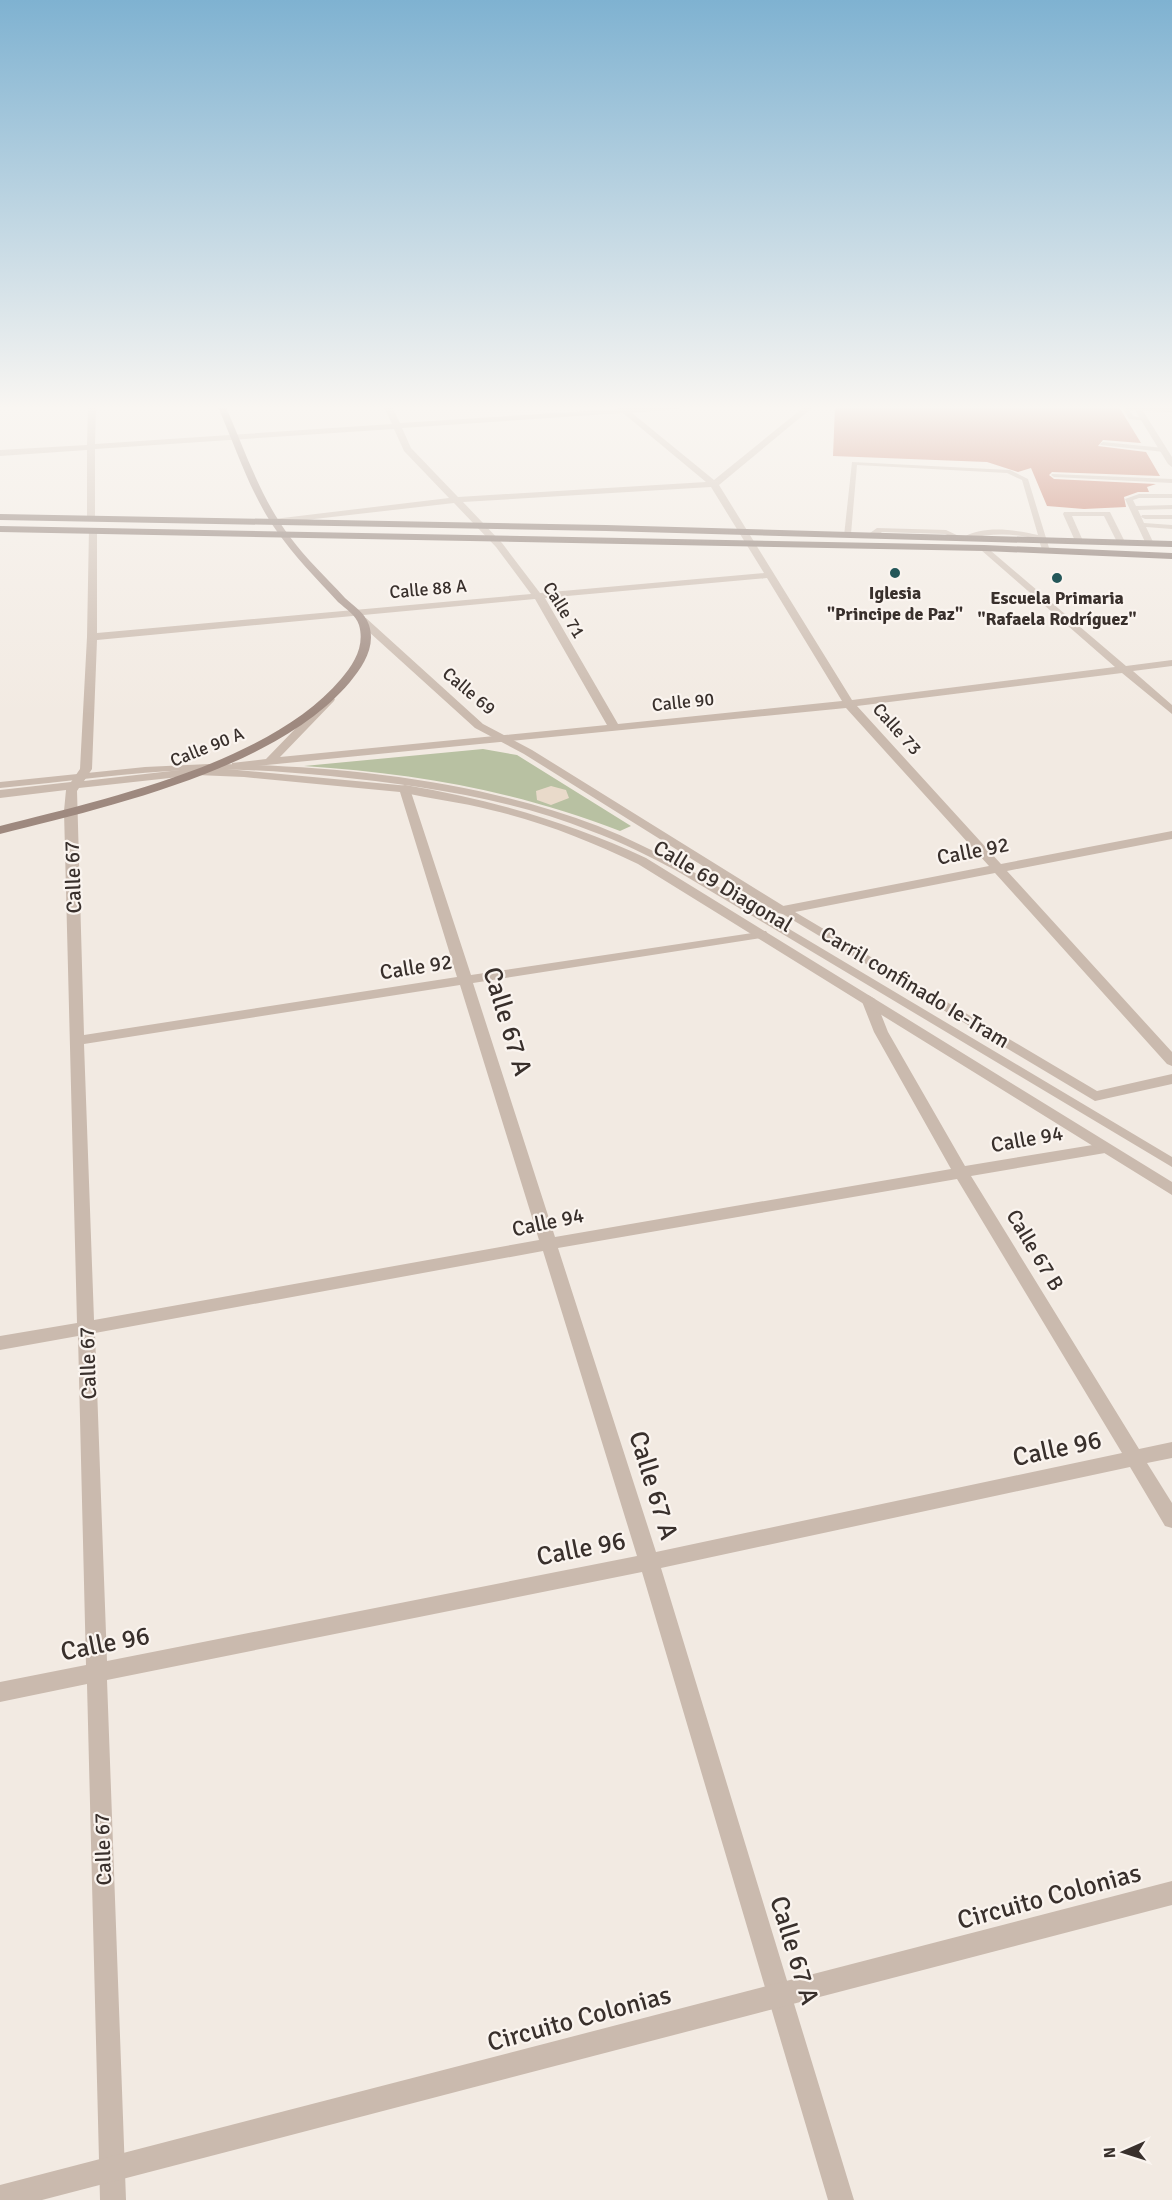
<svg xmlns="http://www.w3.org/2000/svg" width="1172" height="2200" viewBox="0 0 1172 2200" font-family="Signika,sans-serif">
  <rect width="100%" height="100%" fill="#f2eae2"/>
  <path fill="#b8c1a2" d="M 483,749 L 517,755 L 631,826 L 620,831 C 518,791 413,773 304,766 Z"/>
  <path fill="#e9daca" d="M 551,786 L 566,790 L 569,798 L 551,805 L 537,800 L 536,791 Z"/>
  <path fill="#be6a54" d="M 835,407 L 1119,407 L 1141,443 L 1103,440 L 1098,446 L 1146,452 L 1160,476 L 1052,472 L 1049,475 L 1054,479 L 1156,484 L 1147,487 L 1149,492 L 1138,492 L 1124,497 L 1126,507 L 1084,509 L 1047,506 L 1031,468 L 1018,472 L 987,462 L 833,456 Z"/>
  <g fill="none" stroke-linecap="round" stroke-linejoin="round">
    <g fill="#cabaae" fill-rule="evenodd">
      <path d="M 1140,407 L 1140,409 L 1130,411 L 1133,416 L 1147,419 L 1147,421 L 1129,419 L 1123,409 L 1126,407 Z"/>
      <path d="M 1103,442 L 1164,448 L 1167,450 L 1164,452 L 1101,445 L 1100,444 Z"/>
      <path d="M 852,462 L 1010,470 L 1028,479 L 1050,551 L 1043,553 L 1039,540 C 1016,533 991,533 968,539 L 964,537 C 984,525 1016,530 1038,535 L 1022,480 L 1007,473 L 857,465 L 851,534 L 844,536 Z"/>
      <path d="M 1052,474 L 1172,479 L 1172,483 L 1054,477 L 1051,475 Z"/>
      <path d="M 1139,494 L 1172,494 L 1172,498 L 1139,498 L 1133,500 L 1136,506 L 1172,505 L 1172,509 L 1138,510 L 1144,523 L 1172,525 L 1172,529 L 1146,527 L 1154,544 L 1150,546 L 1146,544 L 1125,499 Z"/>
      <path d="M 1064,512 L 1110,512 L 1125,542 L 1118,544 L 1104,516 L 1072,516 L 1083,541 L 1076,543 L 1063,514 Z"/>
      <path d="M 1142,515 L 1172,515 L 1172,519 L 1145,519 L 1141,517 Z"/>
      <path d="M 877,528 L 946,530 L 961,537 L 957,539 L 945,534 L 882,532 L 876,537 L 870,537 L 870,533 Z"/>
      <path d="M 209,764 C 337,765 478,780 598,826 C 628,838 656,852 685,867 L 1172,1157 L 1172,1167 L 677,871 C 649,856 621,842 591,831 C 508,798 418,785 330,776 C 285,772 239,768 194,770 C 129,772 65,782 0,788 L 0,782 L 145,767 Z"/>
    </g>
    <g fill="#cabaae" fill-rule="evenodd">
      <path d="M 88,407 L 96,407 L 95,444 L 392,424 L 384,407 L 392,407 L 400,423 L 617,409 L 616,407 L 683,407 L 679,409 L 632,413 L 714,480 L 804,407 L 813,407 L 719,485 L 852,700 L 1115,667 L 981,550 L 979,548 L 984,545 L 1126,666 L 1172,660 L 1172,666 L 1133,671 L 1172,705 L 1172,714 L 1122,673 L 857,706 L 1001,864 L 1172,831 L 1172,839 L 1007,871 L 1172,1052 L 1172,1066 L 1167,1064 L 995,873 L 795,912 L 1097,1091 L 1172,1074 L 1172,1084 L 1095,1101 L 776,910 L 783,906 L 989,866 L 846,708 L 236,768 L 232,767 L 232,763 L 266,759 L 326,697 L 330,696 L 335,699 L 334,701 L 280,757 L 607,725 L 535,599 L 97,640 L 92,769 L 84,781 L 206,767 L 409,786 L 471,975 L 766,931 L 768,934 L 766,937 L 761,938 L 473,983 L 555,1237 L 951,1169 L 874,1032 L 861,999 L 868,995 L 875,999 L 888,1032 L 965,1166 L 1105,1143 L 1113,1148 L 1105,1153 L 971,1176 L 1139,1449 L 1172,1442 L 1172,1458 L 1147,1463 L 1172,1503 L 1172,1528 L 1165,1526 L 1130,1467 L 661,1568 L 854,2200 L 828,2200 L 642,1572 L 107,1680 L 126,2200 L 100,2200 L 87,1684 L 0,1702 L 0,1682 L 86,1665 L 78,1336 L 0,1350 L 0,1336 L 77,1323 L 64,811 L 66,790 L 0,798 L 0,790 L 71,782 L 80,769 L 87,637 L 89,528 L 97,530 L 97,633 L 531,594 L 496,547 L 454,503 L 271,524 L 269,522 L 274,519 L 449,498 L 404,451 L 394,429 L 95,449 L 95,519 L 87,521 L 87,450 L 0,456 L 0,450 L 87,445 ZM 623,413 L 706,482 L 458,497 L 411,448 L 402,428 ZM 711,487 L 764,573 L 540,593 L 502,543 L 463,502 ZM 767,578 L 842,701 L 618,724 L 545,598 ZM 197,775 L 244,777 L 400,792 L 457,977 L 84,1035 L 77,791 L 79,788 ZM 460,985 L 539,1240 L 94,1320 L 84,1044 ZM 957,1179 L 1122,1453 L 656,1552 L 558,1248 ZM 543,1251 L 637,1556 L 107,1661 L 95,1333 Z"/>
      <path d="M 1133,407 L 1172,408 L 1172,412 L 1143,411 L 1172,457 L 1172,467 L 1168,464 Z"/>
    </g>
    <g fill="#cabaae" fill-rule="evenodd">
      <path d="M 358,618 L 366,618 L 483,724 L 532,750 L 790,910 L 783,914 L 778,913 L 524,754 L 475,728 L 358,622 Z"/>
      <path d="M 405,785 C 489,799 569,822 646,858 L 1172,1182 L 1172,1195 L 638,864 C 590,841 542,822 491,810 C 461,802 431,799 401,792 L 401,786 Z"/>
      <path d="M 1172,1881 L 1172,1905 L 42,2200 L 0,2200 L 0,2185 Z"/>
    </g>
    <path fill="#9e897f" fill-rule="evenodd" d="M 218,407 L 226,407 C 245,451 261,499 290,537 C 306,559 327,578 345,598 C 354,606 365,613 369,625 C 376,647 363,666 350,682 C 277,769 107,807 0,834 L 0,826 C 105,799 269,764 341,679 C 354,664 365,646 359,625 C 356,615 346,609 338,602 C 317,579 294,556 276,530 C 250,493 236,448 218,407 Z"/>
    <g fill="#7a675e" fill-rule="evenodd">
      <path d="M 0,514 L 606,525 L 1172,541 L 1172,547 L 606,531 L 0,520 Z"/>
      <path d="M 0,526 L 984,545 L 1172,553 L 1172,559 L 984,551 L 0,532 Z"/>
    </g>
  </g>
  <linearGradient id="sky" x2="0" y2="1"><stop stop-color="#7fb2d1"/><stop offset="0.57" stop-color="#f9f6f2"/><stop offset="1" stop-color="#f9f6f2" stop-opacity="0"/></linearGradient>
  <rect width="1172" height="715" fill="url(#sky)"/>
  <g fill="#245759" stroke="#faf4ef" stroke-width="2">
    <circle cx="895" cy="573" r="6"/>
    <circle cx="1057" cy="578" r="6"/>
  </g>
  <g text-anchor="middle" stroke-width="4.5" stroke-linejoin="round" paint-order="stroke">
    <g font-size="18" fill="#39302c" stroke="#faf4ef">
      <text transform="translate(428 589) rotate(-5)" y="6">Calle 88 A</text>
      <text transform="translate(564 610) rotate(58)" y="6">Calle 71</text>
      <text transform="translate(469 691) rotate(40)" y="6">Calle 69</text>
      <text transform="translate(683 702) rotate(-6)" y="6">Calle 90</text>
      <text transform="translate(897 729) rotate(48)" y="6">Calle 73</text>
      <text transform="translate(207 747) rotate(-22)" y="6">Calle 90 A</text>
    </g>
    <g font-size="18" font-weight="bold" fill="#39302c" stroke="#faf4ef">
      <text x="895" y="599">Iglesia<tspan x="895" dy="21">"Principe de Paz"</tspan></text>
      <text x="1057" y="604">Escuela Primaria<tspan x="1057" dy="21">"Rafaela Rodríguez"</tspan></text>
    </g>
    <g font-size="21" fill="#39302c" stroke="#faf4ef">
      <text transform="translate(973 851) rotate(-11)" y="7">Calle 92</text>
      <text transform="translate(73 877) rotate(-92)" y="7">Calle 67</text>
      <text transform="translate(723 886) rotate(31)" y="7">Calle 69 Diagonal</text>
      <text transform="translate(416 967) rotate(-9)" y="7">Calle 92</text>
      <text transform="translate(915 987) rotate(31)" y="7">Carril confinado Ie-Tram</text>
      <text transform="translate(1027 1139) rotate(-10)" y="7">Calle 94</text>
      <text transform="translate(548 1222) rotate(-12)" y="7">Calle 94</text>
      <text transform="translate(1035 1250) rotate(59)" y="7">Calle 67 B</text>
      <text transform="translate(88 1363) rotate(-92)" y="7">Calle 67</text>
      <text transform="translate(103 1849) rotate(-92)" y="7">Calle 67</text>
    </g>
    <g font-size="26" fill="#39302c" stroke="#faf4ef">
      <text transform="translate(508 1021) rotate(73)" y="9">Calle 67 A</text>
      <text transform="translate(1057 1448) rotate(-12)" y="9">Calle 96</text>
      <text transform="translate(654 1485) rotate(73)" y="9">Calle 67 A</text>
      <text transform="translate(581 1548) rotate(-11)" y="9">Calle 96</text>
      <text transform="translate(105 1643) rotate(-11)" y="9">Calle 96</text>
      <text transform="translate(1049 1896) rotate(-15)" y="9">Circuito Colonias</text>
      <text transform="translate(795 1950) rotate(73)" y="9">Calle 67 A</text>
      <text transform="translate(579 2018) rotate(-15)" y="9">Circuito Colonias</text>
    </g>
  </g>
  <g transform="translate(1124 2152) rotate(267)" stroke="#faf4ef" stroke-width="4.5" paint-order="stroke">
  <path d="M0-4.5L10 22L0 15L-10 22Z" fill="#39302c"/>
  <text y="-9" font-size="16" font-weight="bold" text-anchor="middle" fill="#39302c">N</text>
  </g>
</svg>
